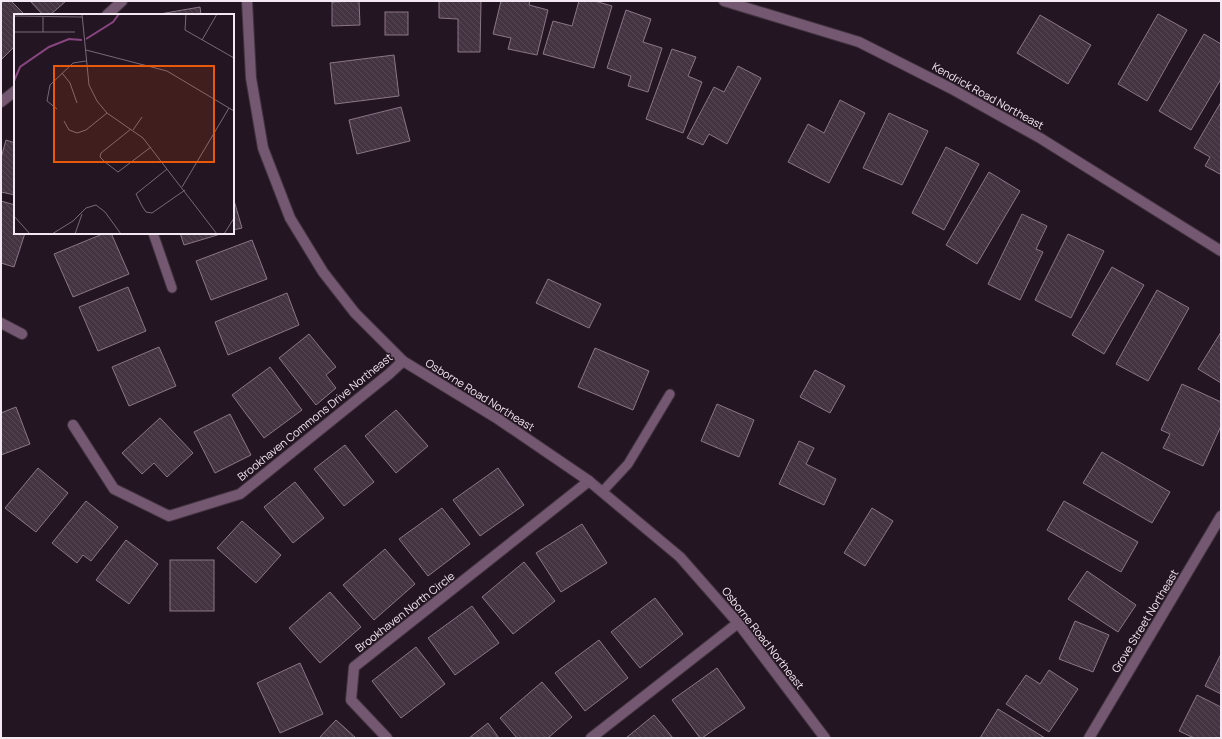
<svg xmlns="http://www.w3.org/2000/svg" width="1222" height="739" viewBox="0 0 1222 739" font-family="Manrope,sans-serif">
  <defs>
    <pattern id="building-back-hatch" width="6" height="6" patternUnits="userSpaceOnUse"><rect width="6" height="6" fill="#443341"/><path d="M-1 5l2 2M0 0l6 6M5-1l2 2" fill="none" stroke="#564754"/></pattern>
  </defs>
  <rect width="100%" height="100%" fill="#241522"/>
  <g fill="url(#building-back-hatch)" stroke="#897686">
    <path d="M 1,1 L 11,1 L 25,15 L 15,15 L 15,46 L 2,59 L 1,58 Z"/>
    <path d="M 30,1 L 66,1 L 50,15 L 43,15 Z"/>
    <path d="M 359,1 L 360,25 L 332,26 L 332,2 Z"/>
    <path d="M 439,1 L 481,1 L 480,52 L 458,52 L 458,19 L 439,18 Z"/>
    <path d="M 501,1 L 530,1 L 529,5 L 548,10 L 537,55 L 508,49 L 511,38 L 493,34 Z"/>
    <path d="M 579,1 L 595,1 L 612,6 L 594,68 L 543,54 L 553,21 L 572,26 Z"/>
    <path d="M 200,7 L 201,15 L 154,15 Z"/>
    <path d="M 626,10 L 651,19 L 643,42 L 662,48 L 648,92 L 628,86 L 631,76 L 607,68 Z"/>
    <rect x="385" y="12" width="23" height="23"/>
    <path d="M 1158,14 L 1187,30 L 1147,101 L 1118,84 Z"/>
    <path d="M 1040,15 L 1091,45 L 1068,84 L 1017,53 Z"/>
    <path d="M 1204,34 L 1221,44 L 1221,79 L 1191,130 L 1159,111 Z"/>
    <path d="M 672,49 L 696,57 L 688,76 L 702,82 L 683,133 L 646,119 Z"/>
    <path d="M 394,55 L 399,96 L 335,104 L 330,63 Z"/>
    <path d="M 738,66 L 761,78 L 727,144 L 709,134 L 703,145 L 687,138 L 714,87 L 724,92 Z"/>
    <path d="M 840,100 L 865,113 L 829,183 L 788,162 L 808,124 L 824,133 Z"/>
    <path d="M 1221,102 L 1221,173 L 1220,174 L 1205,166 L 1210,157 L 1194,148 Z"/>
    <path d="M 401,107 L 410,141 L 357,154 L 349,120 Z"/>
    <path d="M 889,113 L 928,131 L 902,185 L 863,168 Z"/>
    <path d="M 6,140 L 15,143 L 15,195 L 1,192 L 1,158 Z"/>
    <path d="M 946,147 L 979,164 L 944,230 L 912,213 Z"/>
    <path d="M 989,172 L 1020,191 L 977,264 L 946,245 Z"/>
    <path d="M 233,197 L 242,228 L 233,230 Z"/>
    <path d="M 1,201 L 15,205 L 15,233 L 25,233 L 14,267 L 1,263 Z"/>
    <path d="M 1022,214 L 1047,226 L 1036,249 L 1043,252 L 1020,300 L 988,284 Z"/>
    <path d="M 105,233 L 111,233 L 129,274 L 73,297 L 54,254 Z"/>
    <path d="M 180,233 L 224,233 L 184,245 Z"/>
    <path d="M 1068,234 L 1104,251 L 1071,318 L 1035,300 Z"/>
    <path d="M 252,240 L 267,279 L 211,300 L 196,261 Z"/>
    <path d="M 1112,267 L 1144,285 L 1104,354 L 1072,335 Z"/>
    <path d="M 548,279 L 601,304 L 589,328 L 536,303 Z"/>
    <path d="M 128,287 L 146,331 L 98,351 L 79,307 Z"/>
    <path d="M 1157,290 L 1189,308 L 1148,381 L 1116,364 Z"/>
    <path d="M 287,293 L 299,325 L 228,355 L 215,322 Z"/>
    <path d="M 1221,332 L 1221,383 L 1198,369 Z"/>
    <path d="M 309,334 L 336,367 L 326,375 L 336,388 L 316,405 L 279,358 Z"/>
    <path d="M 159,347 L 176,386 L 129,406 L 112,367 Z"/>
    <path d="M 595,348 L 649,371 L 633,410 L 578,387 Z"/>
    <path d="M 270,367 L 302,410 L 264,438 L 232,395 Z"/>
    <path d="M 815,370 L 845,386 L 830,413 L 800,397 Z"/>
    <path d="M 1182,384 L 1221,402 L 1221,426 L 1203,466 L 1163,448 L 1170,434 L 1161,430 Z"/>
    <path d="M 717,404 L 754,420 L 739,457 L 701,441 Z"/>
    <path d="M 16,407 L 30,444 L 1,455 L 1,413 Z"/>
    <path d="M 396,410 L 428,446 L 396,473 L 365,436 Z"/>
    <path d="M 230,414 L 251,455 L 215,473 L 194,432 Z"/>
    <path d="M 160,418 L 193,453 L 167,477 L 154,463 L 142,474 L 122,453 Z"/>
    <path d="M 799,441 L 814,448 L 806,464 L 836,479 L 824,505 L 779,484 Z"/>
    <path d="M 345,445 L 374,482 L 344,506 L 314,469 Z"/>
    <path d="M 1102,452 L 1170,492 L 1152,523 L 1083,483 Z"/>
    <path d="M 38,468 L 68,493 L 36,532 L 5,508 Z"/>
    <path d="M 498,468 L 524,505 L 480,536 L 453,500 Z"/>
    <path d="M 295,482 L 324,518 L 293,543 L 264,507 Z"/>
    <path d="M 86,501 L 118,527 L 91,561 L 83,555 L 77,563 L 52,543 Z"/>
    <path d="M 1064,501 L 1138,542 L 1121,572 L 1047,530 Z"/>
    <path d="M 442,508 L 470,544 L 428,576 L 399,539 Z"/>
    <path d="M 872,508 L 893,521 L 865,566 L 844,553 Z"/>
    <path d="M 242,521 L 281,555 L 256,583 L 217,548 Z"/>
    <path d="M 582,524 L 607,563 L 561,592 L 536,553 Z"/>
    <path d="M 126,540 L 158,564 L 129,604 L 96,580 Z"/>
    <path d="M 385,549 L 415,584 L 374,620 L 343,585 Z"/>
    <rect x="170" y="560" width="44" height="51"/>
    <path d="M 524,562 L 555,601 L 513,634 L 482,597 Z"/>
    <path d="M 1087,571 L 1136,605 L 1118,632 L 1068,599 Z"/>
    <path d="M 330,592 L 361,627 L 320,663 L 289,628 Z"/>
    <path d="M 655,598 L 683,634 L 640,668 L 611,632 Z"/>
    <path d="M 472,606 L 499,643 L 455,675 L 428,638 Z"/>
    <path d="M 1075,621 L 1109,635 L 1093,672 L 1059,659 Z"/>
    <path d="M 599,640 L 628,678 L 585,711 L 555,673 Z"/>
    <path d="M 416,647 L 445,684 L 401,718 L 372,681 Z"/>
    <path d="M 1221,654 L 1221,694 L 1205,686 Z"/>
    <path d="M 300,663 L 323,714 L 280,733 L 257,683 Z"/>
    <path d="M 717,668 L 745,708 L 702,738 L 700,738 L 672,700 Z"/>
    <path d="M 1049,670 L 1078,689 L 1049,732 L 1006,704 L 1026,675 L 1040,684 Z"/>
    <path d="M 542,682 L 572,717 L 548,738 L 517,738 L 500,718 Z"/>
    <path d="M 1197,695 L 1221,707 L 1221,738 L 1194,738 L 1179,731 Z"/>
    <path d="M 998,709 L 1045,738 L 980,738 Z"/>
    <path d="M 654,715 L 673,738 L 626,738 Z"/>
    <path d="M 336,720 L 356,738 L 319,738 Z"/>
    <path d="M 488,723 L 499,738 L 469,738 Z"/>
  </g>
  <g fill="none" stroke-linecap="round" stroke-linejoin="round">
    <defs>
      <g id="service">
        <path d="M 153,233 L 172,288"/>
        <path d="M 602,492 L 628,464 L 670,394"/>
      </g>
      <g id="minor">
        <path d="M 724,1 L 859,42 L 952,89 L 1040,138 L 1221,251"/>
        <path d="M 107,15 L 122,1"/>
        <path d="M 1,102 L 15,91"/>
        <path d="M 1,323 L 22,334"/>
        <path d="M 73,425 L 114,489 L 169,516 L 240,494 L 389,374 L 403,361"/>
        <path d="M 387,738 L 351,700 L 354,667 L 589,481"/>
        <path d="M 591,738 L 738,623"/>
        <path d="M 1089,738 L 1221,516"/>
      </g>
      <path id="tertiary" d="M 247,1 L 251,78 L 263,148 L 290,218 L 323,272 L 355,313 L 403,361 L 498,419 L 589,481 L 680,557 L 738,623 L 825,738"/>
    </defs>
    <use href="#service" stroke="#41333f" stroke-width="11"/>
    <use href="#minor" stroke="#41333f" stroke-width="12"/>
    <use href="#tertiary" stroke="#41333f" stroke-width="12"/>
    <use href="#service" stroke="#745770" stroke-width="9"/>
    <use href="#minor" stroke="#745770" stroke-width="10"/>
    <use href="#tertiary" stroke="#745770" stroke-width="10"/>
  </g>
  <g text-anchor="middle" stroke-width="3" stroke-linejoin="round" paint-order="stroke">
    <g font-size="11" fill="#f4e9f2" stroke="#241522">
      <text transform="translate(988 96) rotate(29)" y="4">Kendrick Road Northeast</text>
      <text transform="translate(480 395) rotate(32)" y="4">Osborne Road Northeast</text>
      <text transform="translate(315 417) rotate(-39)" y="4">Brookhaven Commons Drive Northeast</text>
      <text transform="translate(405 612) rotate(-38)" y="4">Brookhaven North Circle</text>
      <text transform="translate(1145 621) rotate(-59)" y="4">Grove Street Northeast</text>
      <text transform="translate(763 638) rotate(52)" y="4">Osborne Road Northeast</text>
    </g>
  </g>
  <g transform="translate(14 14)">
    <rect width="220" height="220" fill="#241522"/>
    <path fill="none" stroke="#884680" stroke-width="2" d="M 72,25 L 99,8 L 105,0M 0,67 L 6,53 L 35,33 L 55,25 L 68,26"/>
    <path fill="none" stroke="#776a75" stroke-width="1" d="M 68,0 L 75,71 L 83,87 L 93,99 L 129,124 L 203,220M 172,0 L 171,16 L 220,44M 0,2 L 68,3M 29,3 L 29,18M 0,18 L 61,18M 188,26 L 203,0M 72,36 L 153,57 L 220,97M 48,59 L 56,69 L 63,89M 43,95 L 33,87 L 36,71 L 59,49 L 72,47M 50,107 L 55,116 L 63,119 L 72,116 L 93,99M 117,115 L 87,139 L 86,143 L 91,148 L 104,158 L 137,133M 119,116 L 128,103M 153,155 L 122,180 L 128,192 L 132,198 L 138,199 L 171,176M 168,173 L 215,94M 0,202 L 16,220M 38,220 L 59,207 L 72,194 L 82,191 L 91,198 L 107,220M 61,220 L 68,200M 210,220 L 220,204"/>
    <path fill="#e8590c" fill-opacity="0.15" stroke="#e8590c" stroke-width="2" d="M 40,52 L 200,52 L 200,148 L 40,148 Z"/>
    <rect width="220" height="220" fill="none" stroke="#f4e9f2" stroke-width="2"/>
  </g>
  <rect width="1222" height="739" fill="none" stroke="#f4e9f2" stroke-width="4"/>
</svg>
